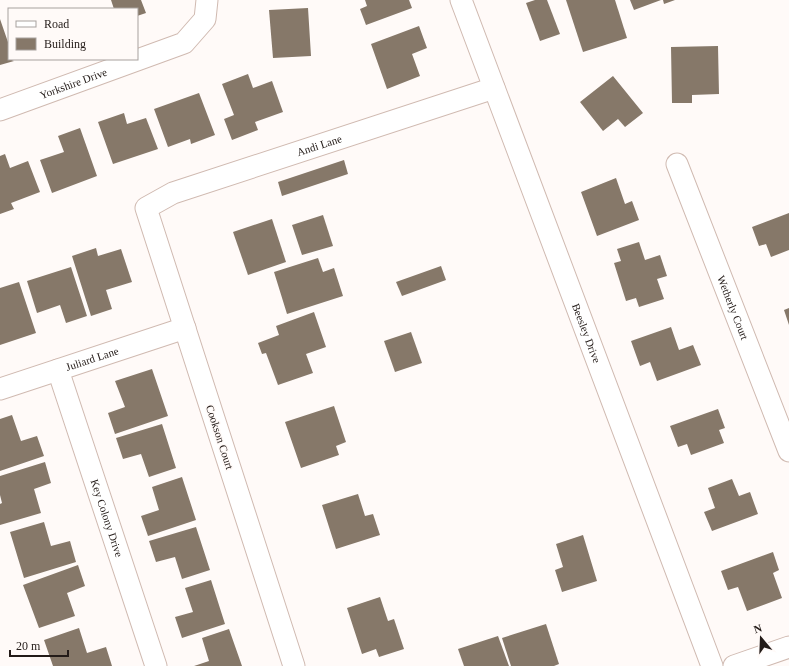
<svg xmlns="http://www.w3.org/2000/svg" width="789" height="666" viewBox="0 0 789 666" font-family="'Times New Roman',serif">
  <rect width="100%" height="100%" fill="#fffaf8"/>
  <g fill="#867869">
    <path d="M 111,0 L 141,0 L 146,13 L 137,16 L 137,9 L 114,9 Z"/>
    <path d="M 365,0 L 409,0 L 412,8 L 366,25 L 360,9 L 367,6 Z"/>
    <path d="M 535,0 L 547,0 L 560,34 L 540,41 L 526,3 Z"/>
    <path d="M 566,0 L 615,0 L 627,38 L 583,52 Z"/>
    <path d="M 630,0 L 661,0 L 634,10 Z"/>
    <path d="M 663,0 L 675,0 L 664,4 Z"/>
    <path d="M 308,8 L 311,56 L 273,58 L 269,10 Z"/>
    <path d="M 0,19 L 9,45 L 9,59 L 14,61 L 0,65 Z"/>
    <path d="M 419,26 L 427,48 L 412,54 L 420,76 L 387,89 L 371,44 Z"/>
    <path d="M 718,46 L 719,94 L 692,95 L 692,103 L 672,103 L 671,47 Z"/>
    <path d="M 248,74 L 253,88 L 272,81 L 283,112 L 255,122 L 258,130 L 232,140 L 224,119 L 234,115 L 222,84 Z"/>
    <path d="M 613,76 L 643,113 L 625,127 L 618,119 L 603,131 L 580,102 Z"/>
    <path d="M 199,93 L 215,135 L 191,144 L 190,139 L 168,147 L 154,109 Z"/>
    <path d="M 124,113 L 127,124 L 146,118 L 158,149 L 113,164 L 98,122 Z"/>
    <path d="M 80,128 L 97,176 L 52,193 L 40,160 L 64,152 L 58,136 Z"/>
    <path d="M 5,154 L 10,168 L 28,161 L 40,192 L 11,203 L 14,209 L 0,214 L 0,156 Z"/>
    <path d="M 344,160 L 348,174 L 282,196 L 278,182 Z"/>
    <path d="M 616,178 L 625,204 L 632,201 L 639,220 L 597,236 L 581,192 Z"/>
    <path d="M 789,213 L 789,250 L 771,257 L 766,244 L 759,246 L 752,227 Z"/>
    <path d="M 323,215 L 333,246 L 302,255 L 292,225 Z"/>
    <path d="M 272,219 L 286,262 L 248,275 L 233,232 Z"/>
    <path d="M 639,242 L 645,260 L 660,255 L 667,276 L 657,279 L 664,299 L 639,307 L 636,298 L 626,301 L 614,263 L 621,261 L 617,249 Z"/>
    <path d="M 96,248 L 98,256 L 121,249 L 132,282 L 106,290 L 112,309 L 91,316 L 72,256 Z"/>
    <path d="M 318,258 L 323,272 L 334,268 L 343,296 L 287,314 L 274,272 Z"/>
    <path d="M 441,266 L 446,280 L 402,296 L 396,282 Z"/>
    <path d="M 71,267 L 87,316 L 66,323 L 60,305 L 37,313 L 27,281 Z"/>
    <path d="M 19,282 L 36,333 L 0,345 L 0,288 Z"/>
    <path d="M 789,308 L 789,325 L 784,310 Z"/>
    <path d="M 314,312 L 326,347 L 306,354 L 313,373 L 278,385 L 266,353 L 262,354 L 258,343 L 279,335 L 276,326 Z"/>
    <path d="M 671,327 L 679,350 L 693,345 L 701,365 L 657,381 L 650,362 L 640,366 L 631,341 Z"/>
    <path d="M 411,332 L 422,363 L 395,372 L 384,341 Z"/>
    <path d="M 152,369 L 168,416 L 115,434 L 108,413 L 125,407 L 115,381 Z"/>
    <path d="M 334,406 L 346,442 L 336,446 L 339,455 L 301,468 L 285,422 Z"/>
    <path d="M 718,409 L 725,428 L 719,430 L 724,443 L 691,455 L 687,444 L 678,447 L 670,426 Z"/>
    <path d="M 12,415 L 21,441 L 37,436 L 44,456 L 0,471 L 0,419 Z"/>
    <path d="M 162,424 L 176,468 L 149,477 L 141,454 L 123,459 L 116,438 Z"/>
    <path d="M 45,462 L 51,483 L 34,489 L 41,513 L 0,525 L 0,504 L 2,503 L 0,495 L 0,476 Z"/>
    <path d="M 182,477 L 196,520 L 148,536 L 141,516 L 159,510 L 152,487 Z"/>
    <path d="M 732,479 L 739,496 L 750,492 L 758,514 L 712,531 L 704,512 L 715,508 L 708,488 Z"/>
    <path d="M 358,494 L 365,516 L 373,514 L 380,535 L 336,549 L 322,505 Z"/>
    <path d="M 44,522 L 51,546 L 70,541 L 76,562 L 24,578 L 10,532 Z"/>
    <path d="M 196,527 L 210,570 L 182,579 L 175,557 L 156,562 L 149,541 Z"/>
    <path d="M 583,535 L 597,581 L 562,592 L 555,570 L 563,567 L 556,544 Z"/>
    <path d="M 773,552 L 779,570 L 773,573 L 782,598 L 747,611 L 738,587 L 728,590 L 721,571 Z"/>
    <path d="M 78,565 L 85,586 L 67,593 L 75,616 L 39,628 L 23,585 Z"/>
    <path d="M 211,580 L 225,624 L 182,638 L 175,617 L 193,612 L 185,588 Z"/>
    <path d="M 380,597 L 388,621 L 394,619 L 404,649 L 379,657 L 376,649 L 362,654 L 347,608 Z"/>
    <path d="M 546,624 L 559,664 L 554,666 L 511,666 L 502,638 Z"/>
    <path d="M 79,628 L 87,653 L 106,647 L 112,666 L 53,666 L 44,640 Z"/>
    <path d="M 229,629 L 242,666 L 194,666 L 209,661 L 202,638 Z"/>
    <path d="M 498,636 L 509,666 L 464,666 L 458,649 Z"/>
  </g>
  <g fill="none" stroke-linecap="round" stroke-linejoin="round">
    <defs>
      <g id="minor">
        <path id="s1" d="M 461,0 L 712,666"/>
        <path id="s2" d="M 0,110 L 184,43 L 205,19 L 207,0"/>
        <path id="s3" d="M 677,164 L 789,451"/>
        <path id="s4" d="M 58,370 L 156,666"/>
        <path id="s5" d="M 0,389 L 185,328"/>
        <path id="s6" d="M 294,666 L 146,208 L 173,193 L 494,88"/>
        <path d="M 734,666 L 789,647"/>
      </g>
    </defs>
    <use href="#minor" stroke="#d0bab1" stroke-width="23"/>
    <use href="#minor" stroke="#fff" stroke-width="21"/>
  </g>
  <g text-anchor="middle" stroke-width="3" stroke-linejoin="round" paint-order="stroke">
    <g font-size="11" fill="#231b18" stroke="#fffaf8">
      <text dy="4" stroke="none"><textPath href="#s2" startOffset="78">Yorkshire Drive</textPath></text>
      <text dy="4" stroke="none"><textPath href="#s6" startOffset="666">Andi Lane</textPath></text>
      <text dy="4" stroke="none"><textPath href="#s3" startOffset="154">Wetherly Court</textPath></text>
      <text dy="4" stroke="none"><textPath href="#s1" startOffset="356">Beesley Drive</textPath></text>
      <text dy="4" stroke="none"><textPath href="#s5" startOffset="97">Juliard Lane</textPath></text>
      <text transform="translate(220 437) rotate(72)" y="4">Cookson Court</text>
      <text dy="4" stroke="none"><textPath href="#s4" startOffset="156">Key Colony Drive</textPath></text>
    </g>
  </g>
  <rect x="8" y="8" width="130" height="52" fill="#fffaf8" stroke="#a7a19e"/>
  <rect x="16" y="21" width="20" height="6" fill="#ffffff" stroke="#a7a19e"/>
  <text x="44" y="28" font-size="12" fill="#231b18">Road</text>
  <rect x="16" y="38" width="20" height="12" fill="#867869" stroke="#a7a19e"/>
  <text x="44" y="48" font-size="12" fill="#231b18">Building</text>
  <g transform="translate(761 638) rotate(341)" stroke="#fffaf8" stroke-width="3" paint-order="stroke">
  <path d="M0-3L7 15L0 10L-7 15Z" fill="#231b18"/>
  <text y="-6" font-size="11" font-weight="bold" text-anchor="middle" fill="#231b18">N</text>
  </g>
  <path d="M10 650v6h58v-6" fill="none" stroke="#231b18" stroke-width="2"/>
  <text x="16" y="650" font-size="12" fill="#231b18" stroke="#fffaf8" stroke-width="3" paint-order="stroke">20 m</text>
</svg>
